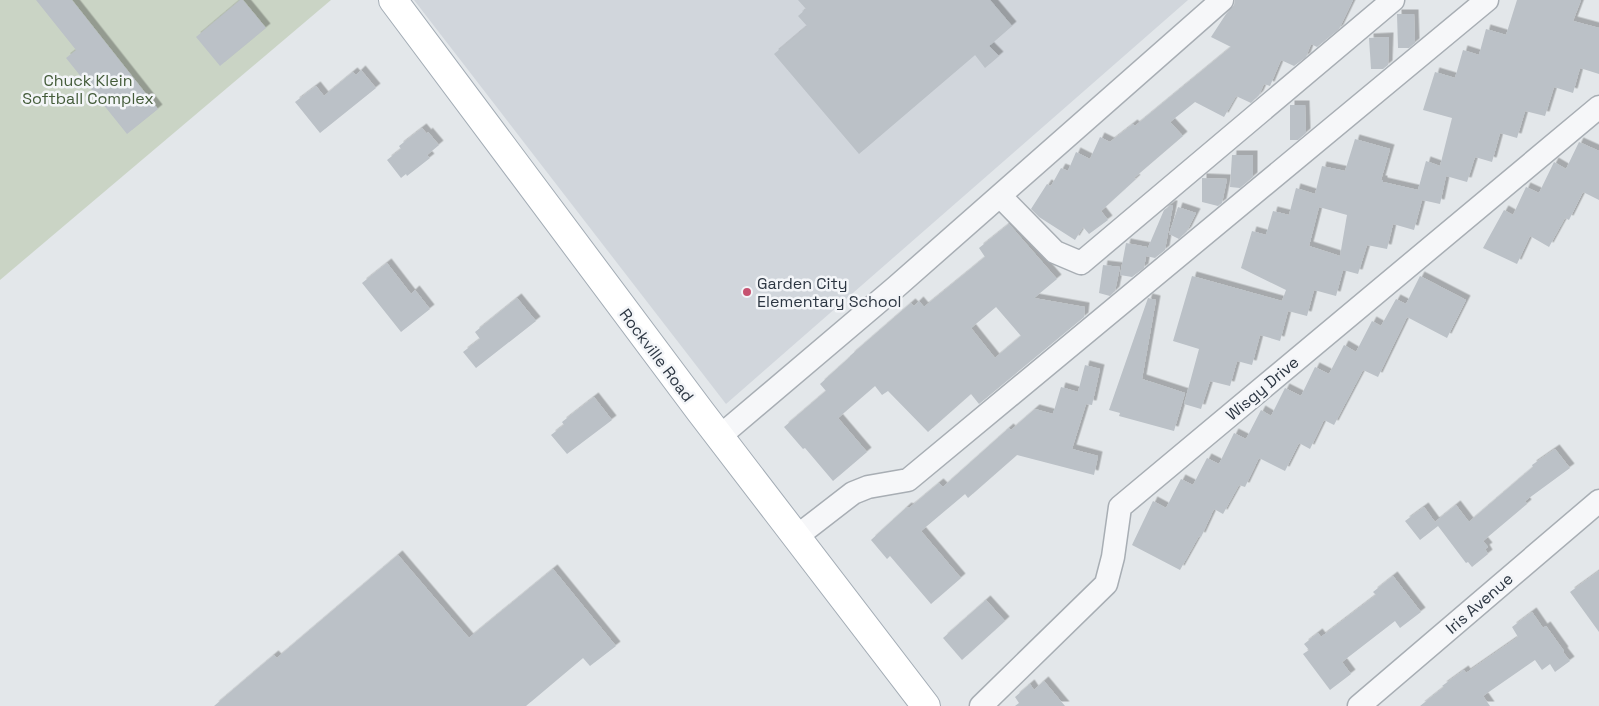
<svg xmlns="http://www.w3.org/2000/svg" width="1599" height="706" viewBox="0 0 1599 706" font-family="'Space Grotesk',sans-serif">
  <defs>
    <filter id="shadow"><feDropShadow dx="4.5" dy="-4.5" stdDeviation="0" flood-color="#0004"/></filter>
  </defs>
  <rect width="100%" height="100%" fill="#e3e7ea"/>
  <path fill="#d1d6dc" d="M 414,0 L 1188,0 L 726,404 Z"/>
  <path fill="#cad4c5" d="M 0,0 L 331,0 L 0,280 Z"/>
  <g fill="#bbc1c7" fill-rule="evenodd" filter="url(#shadow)">
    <path d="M 36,0 L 72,0 L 158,109 L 127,134 L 66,58 L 76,50 Z"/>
    <path d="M 240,0 L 243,0 L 266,28 L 220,66 L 196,37 Z"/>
    <path d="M 798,0 L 990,0 L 1012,26 L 989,46 L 999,56 L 985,68 L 975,55 L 859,154 L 774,54 L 807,26 L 798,16 L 806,9 Z"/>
    <path d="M 1235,0 L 1353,0 L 1339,29 L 1317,47 L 1311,44 L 1306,57 L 1294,66 L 1281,60 L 1270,86 L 1264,84 L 1259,95 L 1251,103 L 1236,96 L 1224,117 L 1195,102 L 1170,122 L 1183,136 L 1134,178 L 1136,179 L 1101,211 L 1108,220 L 1089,234 L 1083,227 L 1075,240 L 1039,217 L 1031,209 L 1047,184 L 1051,186 L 1061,168 L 1068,171 L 1076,152 L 1090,159 L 1100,137 L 1110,142 L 1133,124 L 1135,126 L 1231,47 L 1211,37 L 1226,14 L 1234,5 Z"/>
    <path d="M 1517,0 L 1581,0 L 1573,21 L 1599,28 L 1599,74 L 1580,68 L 1573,93 L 1554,87 L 1545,116 L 1525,111 L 1517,138 L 1500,133 L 1492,162 L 1475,157 L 1467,182 L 1446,176 L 1440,204 L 1422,200 L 1414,230 L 1393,224 L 1387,249 L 1367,245 L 1358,274 L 1343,270 L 1336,296 L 1314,290 L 1307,316 L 1288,311 L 1280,341 L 1260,335 L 1252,365 L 1237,361 L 1230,386 L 1210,381 L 1201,409 L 1184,404 L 1199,349 L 1173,341 L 1192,276 L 1282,301 L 1286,290 L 1241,268 L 1252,231 L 1266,235 L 1273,211 L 1289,215 L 1296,188 L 1315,194 L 1322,166 L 1345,171 L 1355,139 L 1390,149 L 1381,180 L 1383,180 L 1383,182 L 1418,190 L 1426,161 L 1440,166 L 1452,118 L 1423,110 L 1435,72 L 1455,78 L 1463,50 L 1479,55 L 1486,29 L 1506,35 ZM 1319,207 L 1347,215 L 1340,256 L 1309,246 Z"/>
    <path d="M 1397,14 L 1414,14 L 1415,43 L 1409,48 L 1398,48 Z"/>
    <path d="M 1389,37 L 1388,65 L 1383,69 L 1371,69 L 1369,38 Z"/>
    <path d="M 361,70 L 376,88 L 320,133 L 295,102 L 316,86 L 324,96 L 353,72 L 356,75 Z"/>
    <path d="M 1290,105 L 1305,105 L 1306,133 L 1298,140 L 1290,140 Z"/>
    <path d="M 422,128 L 427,134 L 428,132 L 439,145 L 427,155 L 430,158 L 407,176 L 406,174 L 401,178 L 387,160 L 401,149 L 399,146 Z"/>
    <path d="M 1579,142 L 1599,151 L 1599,200 L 1583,192 L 1569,220 L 1565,218 L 1549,247 L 1530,236 L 1517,264 L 1483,248 L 1504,210 L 1513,215 L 1526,187 L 1539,193 L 1554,162 L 1566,169 Z"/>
    <path d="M 1232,155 L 1253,155 L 1253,177 L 1240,188 L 1230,187 Z"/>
    <path d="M 1202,178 L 1227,179 L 1222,203 L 1218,206 L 1202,202 Z"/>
    <path d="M 1171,205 L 1173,205 L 1165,250 L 1155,258 L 1146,256 L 1144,268 L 1132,277 L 1120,275 L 1126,243 L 1147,247 L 1147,250 L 1164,210 Z"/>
    <path d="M 1178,207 L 1196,213 L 1187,231 L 1179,239 L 1169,234 Z"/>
    <path d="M 1009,224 L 1057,279 L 1034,298 L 1085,307 L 1084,317 L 979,404 L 971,394 L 928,432 L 888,391 L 882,395 L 875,386 L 838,418 L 867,452 L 833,481 L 805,448 L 803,449 L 784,427 L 826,391 L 820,384 L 850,357 L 850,356 L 911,303 L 914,306 L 919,301 L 924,307 L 967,272 L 985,257 L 979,248 ZM 996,307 L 1021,336 L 995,358 L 971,328 Z"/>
    <path d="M 387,263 L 411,294 L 415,290 L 430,309 L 401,332 L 362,283 Z"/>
    <path d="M 1103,265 L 1120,267 L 1115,291 L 1110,296 L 1099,293 Z"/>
    <path d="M 1420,276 L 1466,300 L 1447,338 L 1407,317 L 1378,377 L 1363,370 L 1334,425 L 1324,420 L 1310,449 L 1299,443 L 1285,471 L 1259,458 L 1245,487 L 1239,485 L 1223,514 L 1214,509 L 1201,537 L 1199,536 L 1180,570 L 1132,545 L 1153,501 L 1166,508 L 1181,479 L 1193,485 L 1207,458 L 1219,464 L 1234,433 L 1246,439 L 1261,410 L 1271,416 L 1285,388 L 1301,396 L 1315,367 L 1329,374 L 1344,345 L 1356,352 L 1372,321 L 1381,326 L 1396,299 L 1406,304 Z"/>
    <path d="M 517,298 L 536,321 L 476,368 L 463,352 L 480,339 L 475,332 Z"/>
    <path d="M 1148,298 L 1156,300 L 1142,379 L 1185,393 L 1174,431 L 1119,416 L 1120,413 L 1109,410 Z"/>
    <path d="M 1085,365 L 1100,369 L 1092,405 L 1086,404 L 1072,449 L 1098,456 L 1094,475 L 1017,455 L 968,498 L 965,494 L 921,531 L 961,578 L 931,604 L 890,556 L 887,559 L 871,540 L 907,507 L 909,508 L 914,504 L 939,483 L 943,487 L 1009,428 L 1011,430 L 1035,409 L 1053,414 L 1061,387 L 1078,392 Z"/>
    <path d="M 594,397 L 612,420 L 567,454 L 551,435 L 564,425 L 562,422 Z"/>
    <path d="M 1555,449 L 1570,468 L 1525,501 L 1527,504 L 1483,541 L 1488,547 L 1485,549 L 1488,554 L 1472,567 L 1468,562 L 1466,563 L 1438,526 L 1420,540 L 1405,521 L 1424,507 L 1435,522 L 1456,505 L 1469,522 L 1533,467 L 1532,465 Z"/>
    <path d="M 398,555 L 469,638 L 553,569 L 616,646 L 590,666 L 583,658 L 526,706 L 214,706 L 274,655 L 277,658 Z"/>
    <path d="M 1599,571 L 1599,632 L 1570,592 Z"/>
    <path d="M 1393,576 L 1421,612 L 1400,628 L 1395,621 L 1342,662 L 1351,674 L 1330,690 L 1303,654 L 1309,650 L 1304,644 L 1318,633 L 1321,637 L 1376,595 L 1373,592 Z"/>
    <path d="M 986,600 L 1005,621 L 962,660 L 943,638 Z"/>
    <path d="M 1532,612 L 1543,628 L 1546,626 L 1564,651 L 1563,652 L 1570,661 L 1555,672 L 1550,664 L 1542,670 L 1535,660 L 1483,696 L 1490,706 L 1420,706 L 1444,687 L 1442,686 L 1464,670 L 1466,673 L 1518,637 L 1512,627 Z"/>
    <path d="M 1044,681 L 1065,706 L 1015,706 L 1019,703 L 1015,697 L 1030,684 L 1034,690 Z"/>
  </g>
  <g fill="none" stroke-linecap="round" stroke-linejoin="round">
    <defs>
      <g id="minor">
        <path d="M 1001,197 L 1055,252 L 1081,263 L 1393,0"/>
        <path d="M 719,437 L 896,287 L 1222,0"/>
        <path d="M 796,537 L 853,493 L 868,487 L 908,480 L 1487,0"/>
        <path d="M 981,706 L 1106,584 L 1113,557 L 1120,507 L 1599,107"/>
        <path d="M 1359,706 L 1599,501"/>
      </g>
      <path id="primary" d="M 393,0 L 700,411 L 926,706"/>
    </defs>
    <use href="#minor" stroke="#a8aeb4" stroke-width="25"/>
    <use href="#primary" stroke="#a3acb5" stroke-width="30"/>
    <use href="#minor" stroke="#f6f7f9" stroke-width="22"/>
    <use href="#primary" stroke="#fff" stroke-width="28"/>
  </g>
  <circle fill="#c65270" stroke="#f3f5f8" stroke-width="2" cx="747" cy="292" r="5"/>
  <g text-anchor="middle" stroke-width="5" stroke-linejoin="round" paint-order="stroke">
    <g font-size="16" fill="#445c3a" stroke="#f3f5f8">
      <text x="88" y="86">Chuck Klein<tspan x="88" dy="18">Softball Complex</tspan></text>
    </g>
    <g font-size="16" fill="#2c3642" stroke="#f3f5f8" text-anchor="start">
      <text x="757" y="289">Garden City<tspan x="757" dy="18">Elementary School</tspan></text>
    </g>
    <g font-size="16" fill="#2c3642" stroke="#f3f5f8">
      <text transform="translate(657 355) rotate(53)" y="6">Rockville Road</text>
      <text transform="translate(1262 388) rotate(-40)" y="6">Wisgy Drive</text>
      <text transform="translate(1479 603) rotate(-41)" y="6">Iris Avenue</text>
    </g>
  </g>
</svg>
